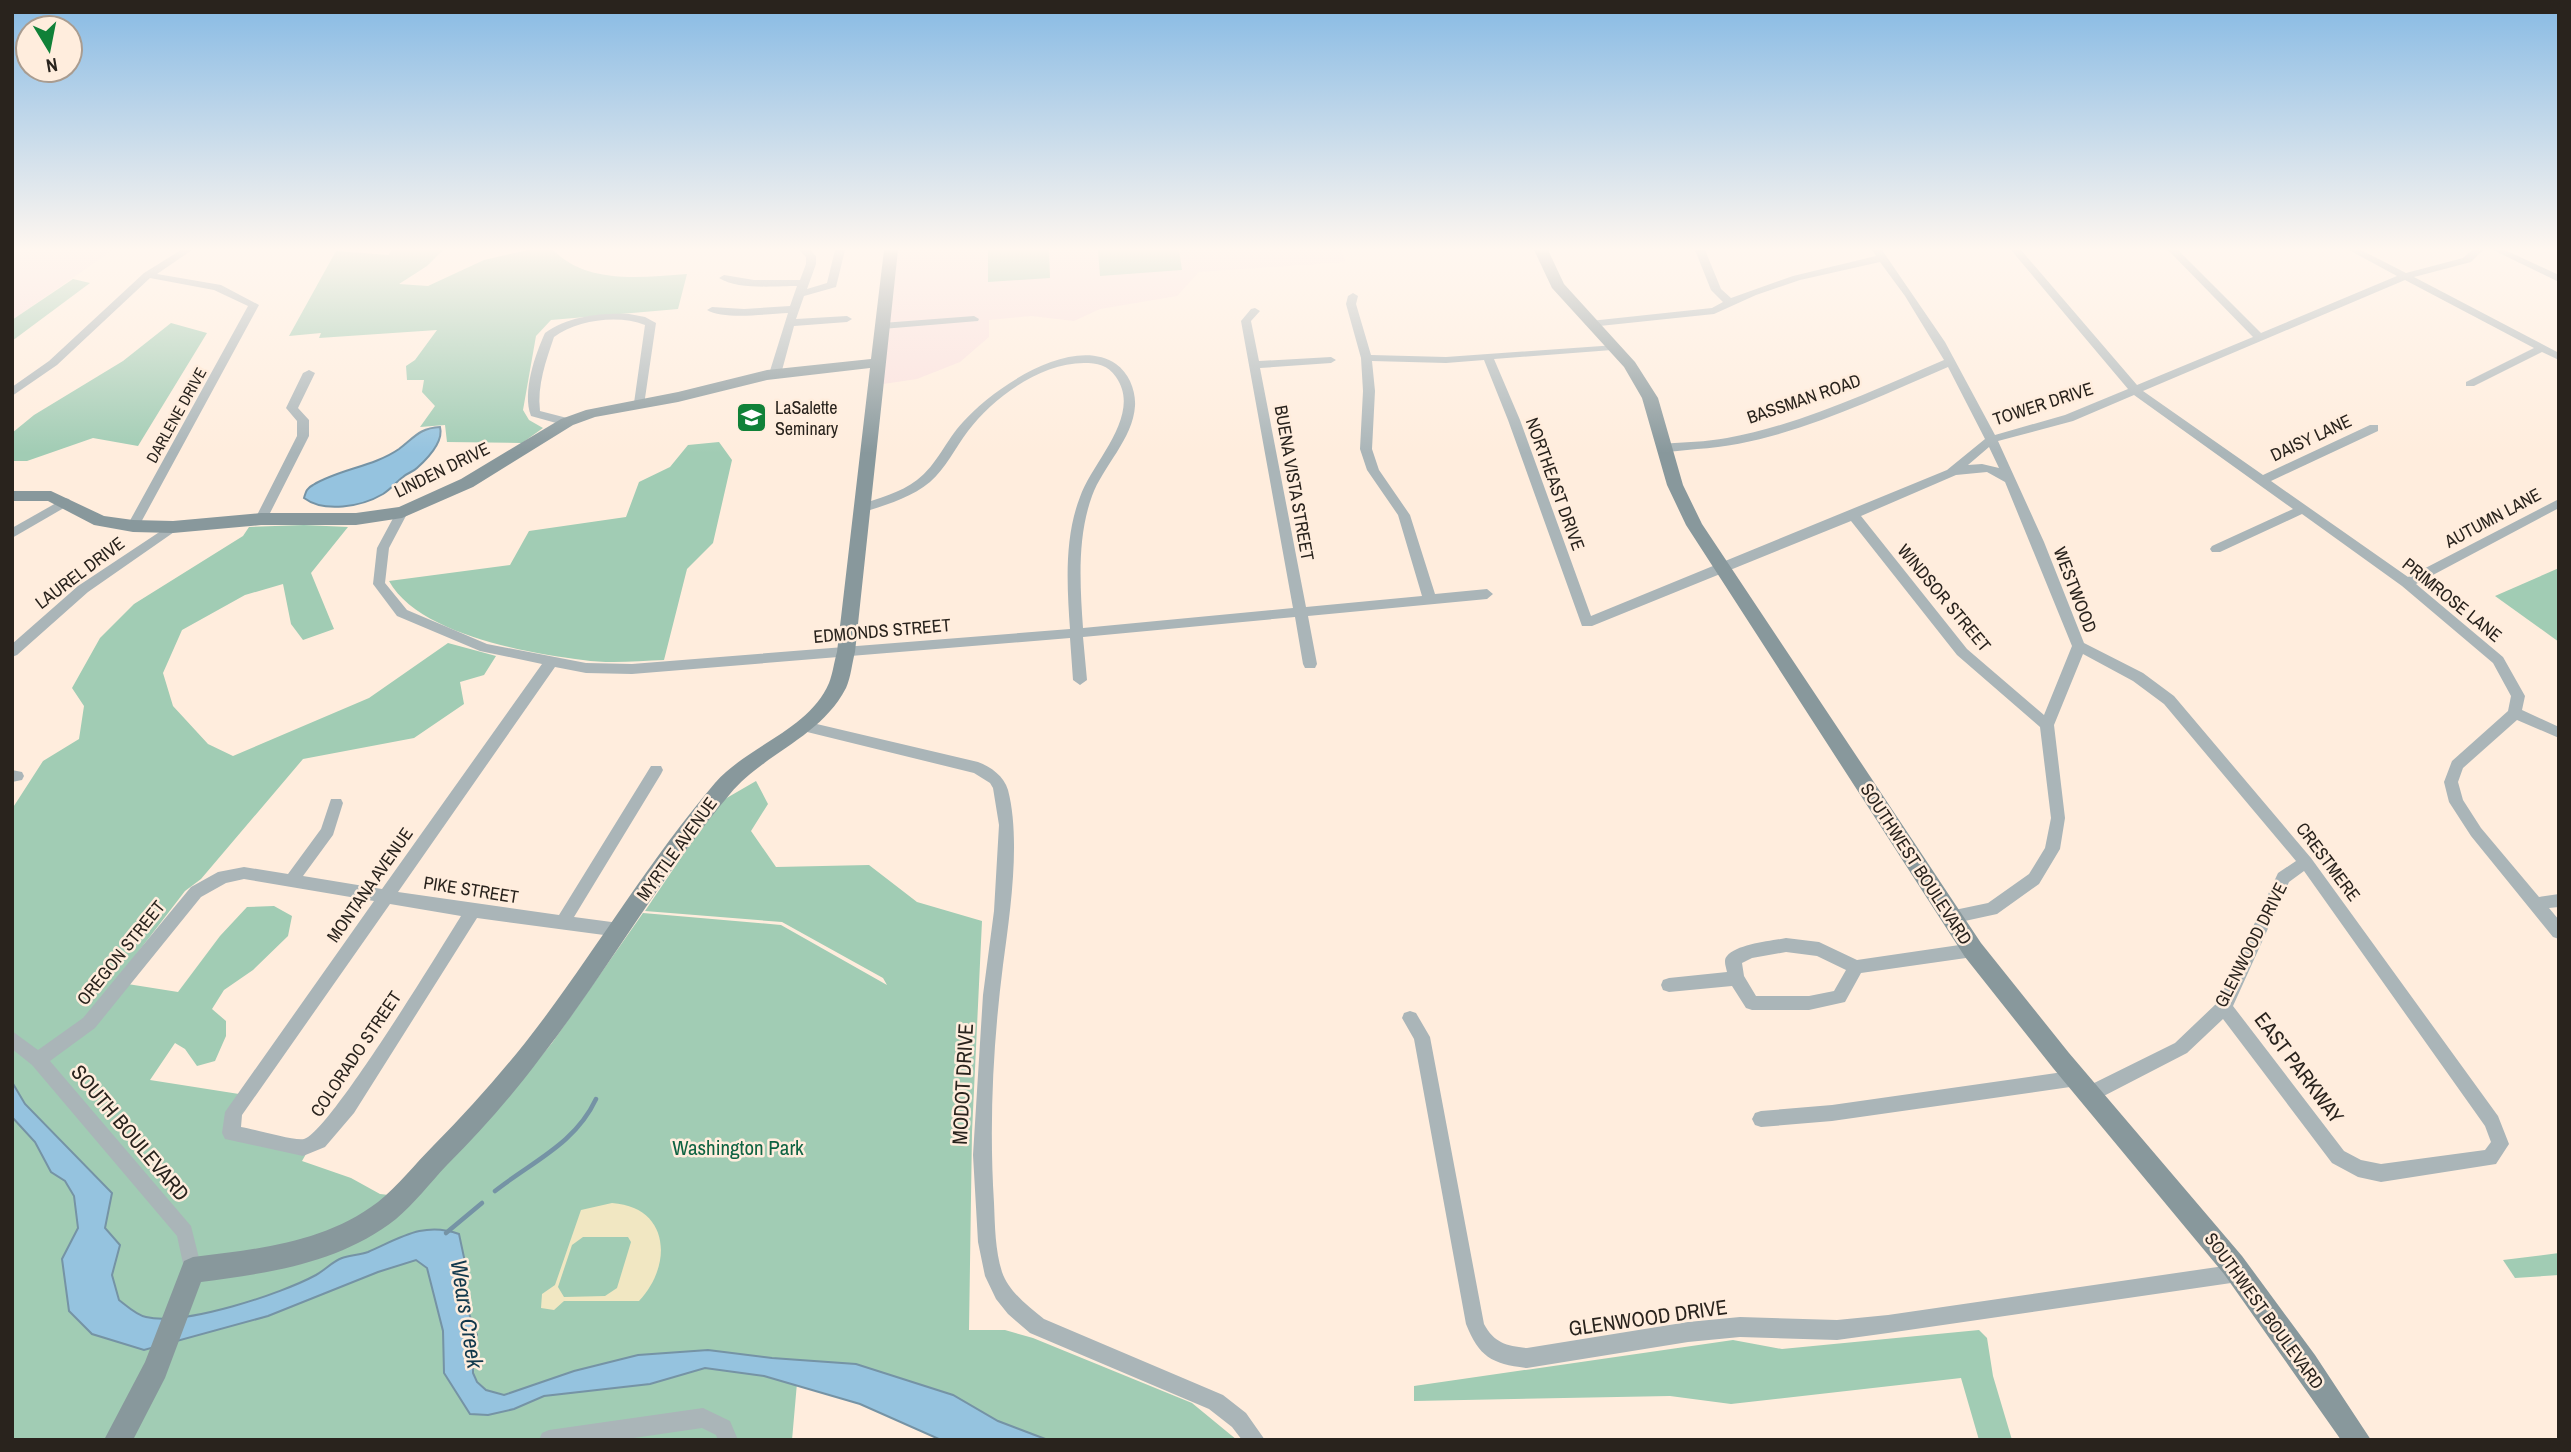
<svg xmlns="http://www.w3.org/2000/svg" width="2571" height="1452" viewBox="0 0 2571 1452" font-family="'Archivo Narrow',sans-serif">
  <rect width="100%" height="100%" fill="#ffeddd"/>
  <g fill="#fae0dd">
    <path d="M 12,250 L 113,250 L 12,320 Z"/>
    <path d="M 898,250 L 1341,250 L 1346,262 L 1199,272 L 1177,296 L 1100,309 L 1074,321 L 1031,316 L 989,320 L 989,337 L 960,362 L 917,379 L 883,384 Z"/>
  </g>
  <g fill="#a1ccb4">
    <path d="M 391,250 L 443,250 L 427,266 L 399,284 L 428,286 L 484,260 L 528,250 L 553,250 C 588,285 641,277 687,274 L 678,309 L 551,320 L 536,336 L 523,410 L 529,420 L 543,428 L 522,443 L 447,442 L 445,425 L 420,427 L 435,406 L 422,392 L 424,380 L 407,380 L 406,366 L 415,360 L 437,330 L 319,338 L 321,333 L 289,336 L 336,251 L 389,255 Z"/>
    <path d="M 988,250 L 1049,250 L 1050,278 L 988,282 Z"/>
    <path d="M 1098,250 L 1179,250 L 1182,270 L 1100,276 Z"/>
    <path d="M 73,279 L 90,283 L 12,341 L 12,320 Z"/>
    <path d="M 171,323 L 207,333 L 138,446 L 93,438 L 27,461 L 12,461 L 12,433 L 34,415 L 123,361 Z"/>
    <path d="M 719,442 L 732,460 L 713,543 L 687,569 L 664,660 C 638,661 609,664 583,660 C 527,653 418,634 389,581 L 510,565 L 529,531 L 626,517 L 639,482 L 670,467 L 688,445 Z"/>
    <path d="M 304,525 L 348,527 L 311,573 L 334,629 L 303,640 L 291,624 L 283,584 L 245,595 L 182,630 L 163,673 L 173,706 L 208,744 L 233,756 L 369,698 L 448,643 L 496,656 L 484,675 L 460,682 L 464,704 L 414,738 L 303,759 L 201,879 L 185,891 L 115,982 L 178,992 L 220,936 L 247,907 L 274,906 L 292,916 L 288,936 L 253,970 L 224,990 L 212,1009 L 226,1021 L 226,1036 L 215,1061 L 197,1066 L 185,1049 L 175,1043 L 150,1080 L 239,1094 L 226,1127 L 306,1154 L 302,1161 L 351,1178 L 380,1194 L 415,1198 L 488,1120 L 552,1043 L 643,913 L 781,925 L 887,985 L 883,978 L 782,922 L 645,911 L 718,803 L 756,781 L 768,804 L 751,831 L 776,867 L 869,865 L 917,902 L 982,921 L 972,1132 L 969,1330 L 1005,1330 L 1033,1338 L 1192,1403 L 1237,1440 L 1048,1440 L 998,1421 L 953,1395 L 799,1360 L 792,1440 L 12,1440 L 12,809 L 43,761 L 79,739 L 84,706 L 72,688 L 100,638 L 134,604 L 243,536 L 249,527 Z"/>
    <path d="M 2559,568 L 2559,642 L 2495,596 Z"/>
    <path d="M 2559,1253 L 2559,1275 L 2515,1278 L 2503,1260 Z"/>
    <path d="M 1979,1330 L 1987,1338 L 1993,1376 L 2012,1440 L 1979,1440 L 1961,1378 L 1731,1404 L 1670,1396 L 1414,1401 L 1414,1386 L 1733,1340 L 1782,1349 Z"/>
  </g>
  <path fill="#f1e7c2" fill-rule="evenodd" d="M 612,1203 C 670,1207 673,1265 639,1301 L 564,1301 L 554,1310 L 541,1308 L 542,1294 L 555,1285 L 581,1210 ZM 583,1237 L 628,1237 L 631,1242 L 617,1288 L 605,1296 L 564,1297 L 558,1287 L 572,1245 Z"/>
  <g fill="#95c3df" stroke="#7593a5" stroke-width="2">
    <path d="M 440,427 C 444,442 427,459 417,468 C 413,472 407,473 403,477 C 396,482 391,489 383,494 C 361,507 324,513 304,498 C 306,491 307,488 313,485 C 339,469 373,467 399,449 C 414,438 419,428 440,427 Z"/>
    <path d="M 12,1082 L 25,1104 L 112,1193 L 105,1228 L 120,1245 L 112,1275 L 119,1300 C 127,1306 136,1315 146,1317 C 184,1326 281,1294 316,1275 C 325,1270 333,1261 342,1258 C 351,1255 360,1255 368,1252 C 400,1238 424,1221 459,1234 L 465,1262 L 461,1292 L 477,1335 L 473,1354 L 473,1373 L 477,1382 L 486,1390 L 504,1395 L 574,1371 L 638,1355 L 708,1350 L 772,1358 L 856,1364 L 953,1395 L 998,1421 L 1048,1440 L 941,1440 L 860,1404 L 764,1376 L 705,1368 L 650,1384 L 544,1396 L 514,1409 L 488,1415 L 470,1414 L 444,1373 L 443,1331 L 427,1268 L 416,1260 L 378,1272 L 268,1316 L 144,1350 L 92,1334 L 69,1311 L 62,1259 L 78,1228 L 74,1196 L 65,1181 L 51,1172 L 35,1142 L 12,1117 Z"/>
  </g>
  <g fill="none" stroke-linecap="round" stroke-linejoin="round">
    <g stroke="#7593a5" stroke-width="4.5">
      <path d="M 495,1191 C 533,1161 575,1144 596,1099"/>
      <path d="M 446,1233 L 482,1203"/>
    </g>
    <g fill="#aab5b8" fill-rule="evenodd">
      <path d="M 181,250 L 192,250 L 157,274 L 221,285 L 259,305 L 139,526 L 133,530 L 127,526 L 248,306 L 214,290 L 150,278 L 57,365 L 12,396 L 12,387 L 49,361 L 144,273 Z"/>
      <path d="M 799,250 L 810,250 L 816,256 L 816,264 L 807,289 L 827,283 L 835,250 L 845,250 L 836,287 L 804,296 L 796,319 L 847,316 L 852,319 L 847,322 L 794,326 L 781,374 L 775,377 L 769,374 L 788,313 C 768,314 723,320 707,310 L 712,307 L 744,309 L 790,306 L 797,286 C 776,286 737,290 719,278 L 724,275 L 754,280 L 800,280 L 806,264 L 806,257 Z"/>
      <path d="M 1695,250 L 1705,250 L 1721,289 L 1731,298 L 1793,276 L 1876,256 L 1872,250 L 1882,250 L 1945,342 L 1995,435 L 2065,415 L 2128,389 L 2011,250 L 2021,250 L 2137,385 L 2253,337 L 2168,250 L 2178,250 L 2261,333 L 2397,276 L 2349,250 L 2361,250 L 2406,273 L 2463,258 L 2472,250 L 2483,250 L 2471,262 L 2414,277 L 2559,353 L 2559,360 L 2542,352 L 2474,386 L 2466,386 L 2466,382 L 2534,348 L 2405,280 L 2143,391 L 2263,475 L 2370,425 L 2378,425 L 2378,431 L 2271,481 L 2408,577 L 2559,499 L 2559,508 L 2416,584 L 2503,657 L 2525,696 L 2522,710 L 2559,727 L 2559,738 L 2517,720 L 2463,768 L 2458,782 L 2463,800 L 2481,828 L 2539,897 L 2559,894 L 2559,907 L 2549,908 L 2559,920 L 2559,939 L 2553,937 L 2471,836 L 2449,802 L 2444,782 L 2452,761 L 2508,711 L 2511,696 L 2493,663 L 2402,586 L 2302,514 L 2220,552 L 2212,552 L 2210,549 L 2212,546 L 2293,509 L 2134,395 L 2073,421 L 1998,441 L 2044,542 L 2084,643 L 2143,673 L 2174,696 L 2311,858 L 2498,1116 L 2509,1144 L 2496,1164 L 2381,1182 L 2358,1177 L 2332,1163 L 2223,1019 L 2187,1053 L 2096,1100 L 2090,1102 L 2084,1100 L 2081,1094 L 2084,1088 L 2175,1043 L 2218,1002 L 2278,873 L 2296,861 L 2164,704 L 2133,681 L 2083,654 L 2054,725 L 2065,818 L 2060,849 L 2039,884 L 1997,914 L 1951,924 L 1945,922 L 1943,917 L 1945,912 L 1988,903 L 2029,874 L 2045,848 L 2051,818 L 2040,727 L 1957,655 L 1851,521 L 1592,626 L 1582,626 L 1508,420 L 1484,360 L 1446,363 L 1372,361 L 1375,391 L 1372,449 L 1379,470 L 1410,515 L 1435,594 L 1487,589 L 1493,594 L 1487,599 L 1308,616 L 1317,664 L 1315,668 L 1305,668 L 1303,664 L 1295,617 L 1083,637 L 1087,680 L 1080,685 L 1073,680 L 1070,638 L 632,674 L 586,673 L 555,667 L 398,892 L 559,915 L 651,766 L 661,766 L 663,770 L 661,774 L 574,917 L 619,923 L 625,925 L 627,930 L 625,935 L 619,937 L 477,918 L 354,1113 L 325,1147 L 303,1156 L 225,1139 L 222,1133 L 225,1112 L 374,901 L 244,879 L 226,883 L 201,897 L 95,1028 L 50,1061 L 191,1226 L 202,1270 L 200,1277 L 193,1279 L 186,1277 L 177,1236 L 32,1065 L 12,1049 L 12,1031 L 38,1050 L 83,1018 L 191,887 L 218,872 L 244,867 L 288,874 L 321,829 L 331,799 L 341,799 L 343,803 L 333,835 L 303,876 L 382,889 L 542,664 L 480,651 L 397,616 L 373,584 L 377,548 L 398,509 L 402,508 L 408,512 L 389,548 L 385,583 L 407,610 L 487,644 L 586,663 L 632,664 L 1070,629 C 1067,586 1064,538 1080,497 C 1092,462 1143,415 1116,377 C 1108,365 1097,363 1084,363 C 1040,363 993,398 968,431 C 955,448 946,468 930,482 C 912,497 889,504 867,511 L 863,512 L 857,508 L 859,505 C 879,498 900,493 917,480 C 937,465 946,440 963,422 C 992,389 1072,334 1116,364 C 1129,373 1136,391 1135,406 C 1133,439 1103,466 1092,496 C 1077,537 1080,585 1083,628 L 1293,608 L 1241,321 L 1251,309 L 1255,308 L 1260,311 L 1251,321 L 1259,361 L 1331,357 L 1336,360 L 1331,363 L 1260,368 L 1306,607 L 1422,596 L 1398,515 L 1367,470 L 1360,449 L 1363,391 L 1361,358 L 1346,304 L 1348,296 L 1353,293 L 1358,296 L 1356,304 L 1371,355 L 1446,357 L 1616,345 L 1617,347 L 1612,350 L 1494,359 L 1520,420 L 1591,616 L 1947,470 L 1985,439 L 1948,367 C 1868,401 1785,443 1697,449 C 1684,450 1671,453 1659,451 L 1657,448 L 1663,444 C 1684,442 1706,442 1727,438 C 1803,424 1874,390 1944,360 L 1905,296 L 1880,262 L 1800,280 L 1756,295 L 1714,314 L 1590,327 L 1585,324 L 1590,321 L 1712,308 L 1723,302 L 1711,290 ZM 1989,447 L 1999,468 L 1982,464 L 1968,465 ZM 1987,472 L 2005,482 L 2072,646 L 2044,715 L 1967,649 L 1861,516 L 1956,475 ZM 2304,871 L 2485,1126 L 2491,1142 L 2485,1150 L 2381,1164 L 2361,1160 L 2344,1151 L 2233,1006 L 2289,882 ZM 390,904 L 461,916 C 441,948 328,1134 304,1139 C 293,1141 254,1129 241,1127 L 242,1115 Z"/>
      <path d="M 2493,250 L 2505,250 L 2559,275 L 2559,282 Z"/>
      <path d="M 629,314 L 645,317 L 656,323 L 644,405 L 640,406 L 634,403 L 645,325 C 618,314 577,320 554,337 C 546,361 537,385 540,411 L 571,419 L 571,425 L 567,426 L 531,416 C 522,392 535,355 545,333 C 569,316 600,313 629,314 Z"/>
      <path d="M 974,316 L 979,319 L 978,321 L 882,329 L 877,326 L 882,323 Z"/>
      <path d="M 309,370 L 315,373 L 298,408 L 309,420 L 309,436 L 267,519 L 261,523 L 257,522 L 255,519 L 297,436 L 297,421 L 286,408 L 303,373 Z"/>
      <path d="M 65,498 L 69,499 L 71,502 L 69,505 L 12,538 L 12,528 Z"/>
      <path d="M 173,523 L 179,527 L 177,530 L 88,592 L 17,655 L 12,657 L 12,644 L 78,586 Z"/>
      <path d="M 804,721 L 978,762 C 991,767 1004,776 1008,790 C 1021,840 1010,913 1003,965 C 993,1043 989,1125 994,1203 C 995,1226 995,1250 1002,1272 C 1009,1292 1028,1306 1044,1319 L 1223,1395 L 1246,1413 L 1265,1440 L 1242,1440 L 1232,1427 L 1209,1409 L 1030,1333 L 1008,1314 L 996,1299 L 985,1276 L 978,1242 L 973,1155 L 983,995 L 994,911 L 999,825 L 993,788 L 990,783 L 974,773 L 799,730 L 797,726 L 799,722 Z"/>
      <path d="M 12,770 L 22,772 L 24,776 L 22,780 L 12,782 Z"/>
      <path d="M 1786,938 L 1819,942 L 1857,960 L 1973,943 L 1979,945 L 1981,950 L 1979,955 L 1973,957 L 1861,973 L 1845,1002 L 1809,1010 L 1752,1010 L 1746,1008 L 1732,986 L 1669,992 L 1663,990 L 1661,985 L 1663,980 L 1669,978 L 1727,972 C 1726,967 1723,960 1727,956 C 1737,944 1771,941 1786,938 ZM 1786,952 L 1817,956 L 1846,970 L 1834,991 L 1809,996 L 1756,996 L 1744,976 L 1742,963 L 1752,958 Z"/>
      <path d="M 1410,1011 L 1416,1013 L 1430,1037 L 1484,1324 C 1494,1343 1507,1346 1527,1348 L 1688,1322 L 1740,1317 L 1837,1320 L 1888,1315 L 2238,1264 L 2245,1266 L 2247,1273 L 2245,1280 L 2238,1282 L 1888,1333 L 1837,1340 L 1740,1337 L 1688,1342 L 1527,1368 C 1492,1364 1479,1357 1466,1324 L 1414,1039 L 1402,1018 L 1404,1013 Z"/>
      <path d="M 2077,1070 L 2083,1072 L 2085,1078 L 2083,1084 L 2077,1086 L 1832,1121 L 1761,1127 L 1755,1125 L 1752,1119 L 1755,1113 L 1761,1111 L 1832,1105 Z"/>
      <path d="M 703,1408 L 730,1421 L 738,1440 L 718,1440 L 716,1435 L 702,1428 L 620,1440 L 539,1440 L 542,1433 L 549,1430 Z"/>
    </g>
    <g fill="#88989c" fill-rule="evenodd">
      <path d="M 884,250 L 898,250 L 855,652 C 852,663 851,677 846,688 C 820,738 764,753 730,794 C 660,877 607,972 541,1057 C 512,1096 481,1131 447,1165 C 430,1183 414,1204 396,1219 C 340,1263 270,1273 201,1282 L 165,1378 L 133,1440 L 104,1440 L 145,1362 L 184,1261 L 193,1257 C 258,1249 324,1243 378,1202 C 398,1186 415,1164 433,1146 C 466,1113 496,1079 525,1043 C 591,959 645,865 715,783 C 747,746 809,730 829,683 C 833,673 834,662 837,652 L 870,368 L 767,380 L 678,402 L 595,417 L 573,425 L 473,487 L 402,518 L 356,525 L 261,525 L 173,533 L 133,532 L 94,525 L 48,501 L 12,501 L 12,491 L 51,491 L 104,516 L 133,520 L 173,521 L 261,513 L 356,513 L 399,507 L 461,479 L 561,419 L 586,410 L 678,392 L 767,370 L 871,359 Z"/>
      <path d="M 1534,250 L 1548,250 L 1564,284 L 1635,362 L 1658,398 L 1683,485 L 1702,524 L 1981,943 L 2069,1053 L 2242,1256 L 2315,1355 L 2371,1440 L 2341,1440 L 2224,1274 L 2053,1068 L 1965,957 L 1686,525 L 1667,485 L 1642,398 L 1624,367 L 1552,288 Z"/>
    </g>
  </g>
  <linearGradient id="sky" x2="0" y2="1"><stop stop-color="#87bae4"/><stop offset="0.55" stop-color="#fff7f0"/><stop offset="1" stop-color="#fff7f0" stop-opacity="0"/></linearGradient>
  <rect width="2571" height="453" fill="url(#sky)"/>
  <defs>
    <symbol id="school-square" viewBox="-11 -11 22 22"><rect x="-9" y="-9" width="18" height="18" rx="4" fill="#108138" stroke="#ffeddd"/><path d="M0-5L7-2L0 1L-7-2ZM-4 1L0 2.5L4 1V4Q0 6-4 4Z" fill="#fff"/></symbol>
  </defs>
  <g fill-rule="evenodd">
    <use href="#school-square" x="734" y="400" width="35" height="35"/>
  </g>
  <g text-anchor="middle" stroke-width="5" stroke-linejoin="round" paint-order="stroke">
    <g font-size="16" fill="#29231d" stroke="#ffeddd">
      <text transform="translate(176 415) rotate(-61)" y="6">DARLENE DRIVE</text>
    </g>
    <g font-size="18" fill="#29231d" stroke="#ffeddd">
      <text transform="translate(1804 399) rotate(-19)" y="6">BASSMAN ROAD</text>
      <text transform="translate(2043 404) rotate(-18)" y="6">TOWER DRIVE</text>
      <text transform="translate(2311 438) rotate(-25)" y="6">DAISY LANE</text>
      <text transform="translate(442 470) rotate(-26)" y="6">LINDEN DRIVE</text>
      <text transform="translate(1294 483) rotate(80)" y="6">BUENA VISTA STREET</text>
      <text transform="translate(1555 484) rotate(70)" y="6">NORTHEAST DRIVE</text>
      <text transform="translate(2493 518) rotate(-28)" y="6">AUTUMN LANE</text>
      <text transform="translate(80 573) rotate(-37)" y="6">LAUREL DRIVE</text>
      <text transform="translate(2075 590) rotate(69)" y="6">WESTWOOD</text>
      <text transform="translate(1944 598) rotate(50)" y="6">WINDSOR STREET</text>
      <text transform="translate(2452 600) rotate(39)" y="6">PRIMROSE LANE</text>
      <text transform="translate(882 631) rotate(-5)" y="6">EDMONDS STREET</text>
      <text transform="translate(677 849) rotate(-54)" y="6">MYRTLE AVENUE</text>
      <text transform="translate(2328 862) rotate(53)" y="6">CRESTMERE</text>
      <text transform="translate(1916 864) rotate(57)" y="6">SOUTHWEST BOULEVARD</text>
      <text transform="translate(370 885) rotate(-55)" y="6">MONTANA AVENUE</text>
      <text transform="translate(471 890) rotate(9)" y="6">PIKE STREET</text>
      <text transform="translate(2251 945) rotate(-63)" y="6">GLENWOOD DRIVE</text>
      <text transform="translate(121 953) rotate(-51)" y="6">OREGON STREET</text>
      <text transform="translate(356 1054) rotate(-56)" y="6">COLORADO STREET</text>
      <text transform="translate(2264 1311) rotate(54)" y="6">SOUTHWEST BOULEVARD</text>
    </g>
    <g font-size="18" fill="#29231d" stroke="#ffeddd" text-anchor="start">
      <text x="775" y="414">LaSalette<tspan x="775" dy="21">Seminary</tspan></text>
    </g>
    <g font-size="21" fill="#29231d" stroke="#ffeddd">
      <text transform="translate(2299 1068) rotate(53)" y="7">EAST PARKWAY</text>
      <text transform="translate(963 1084) rotate(-87)" y="7">MODOT DRIVE</text>
      <text transform="translate(130 1133) rotate(50)" y="7">SOUTH BOULEVARD</text>
      <text transform="translate(1648 1318) rotate(-8)" y="7">GLENWOOD DRIVE</text>
    </g>
    <g font-size="21" fill="#0f6342" stroke="#ffeddd">
      <text x="738" y="1155">Washington Park</text>
    </g>
    <g font-size="23" font-style="italic" fill="#11384c" stroke="#ffeddd">
      <text transform="translate(467 1314) rotate(81)" y="8">Wears Creek</text>
    </g>
  </g>
  <rect width="2571" height="1452" fill="none" stroke="#29231d" stroke-width="28"/>
  <g transform="translate(49 49) rotate(170)"><circle r="33" fill="#ffeddd" stroke="#a99c90" stroke-width="2"/>
  <path d="M0-5L12 26L0 18L-12 26Z" fill="#108138"/>
  <text y="-10" font-size="19" font-weight="bold" text-anchor="middle" fill="#29231d">N</text>
  </g>
</svg>
